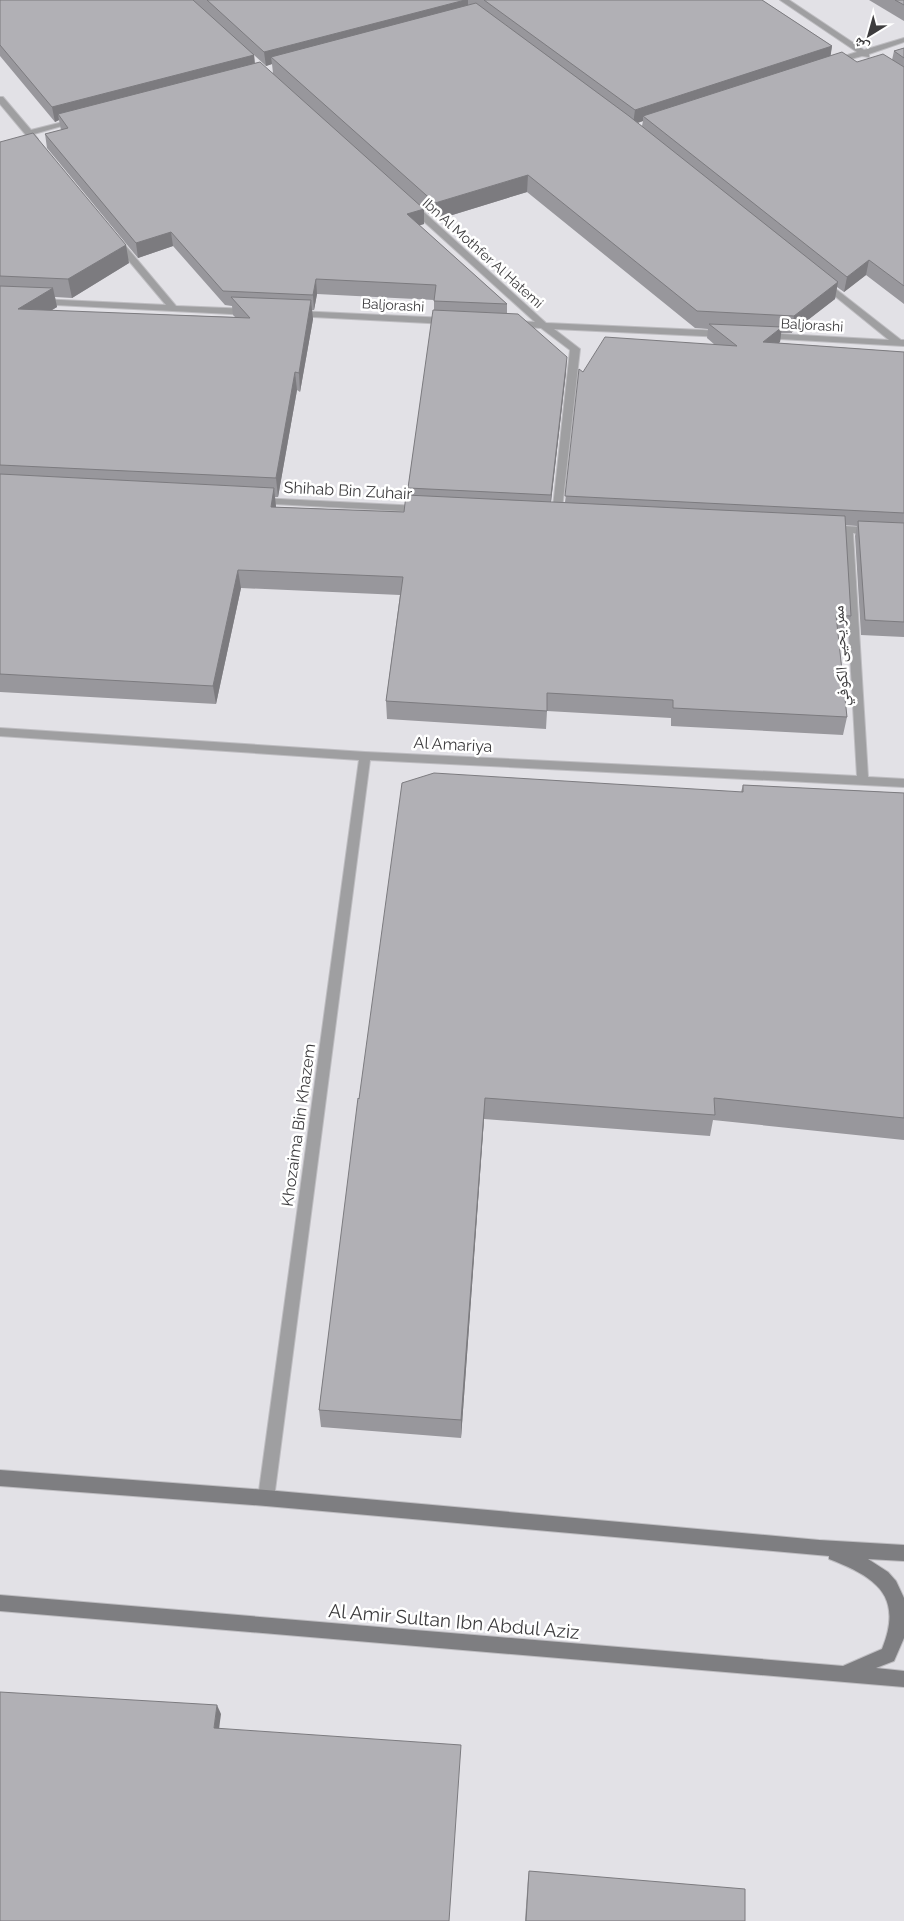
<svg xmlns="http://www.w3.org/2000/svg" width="904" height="1921" viewBox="0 0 904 1921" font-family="Raleway,'Noto Naskh Arabic',sans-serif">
  <rect width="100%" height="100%" fill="#e2e1e6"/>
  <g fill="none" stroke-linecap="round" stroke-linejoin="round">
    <defs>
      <g id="street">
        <path d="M 780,0 L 789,0 L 864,50 L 904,38 L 904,42 L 869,54 L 869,57 L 862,56 L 832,64 L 832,60 L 857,52 Z"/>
        <path d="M 0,97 L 3,97 L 31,130 L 75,119 L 79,121 L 34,134 L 38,139 L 31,141 L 0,104 Z"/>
        <path d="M 410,205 L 416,205 L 546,323 L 724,331 L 729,334 L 724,337 L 554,329 L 580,349 L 561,518 L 553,518 L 552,516 L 570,350 L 541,328 L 511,326 L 511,322 L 514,321 L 535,322 L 410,209 Z"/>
        <path d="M 116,237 L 119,238 L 176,306 L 250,309 L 254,312 L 250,315 L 37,304 L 36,302 L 40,299 L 166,305 L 113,242 L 113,238 Z"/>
        <path d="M 823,279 L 901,340 L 904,340 L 904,346 L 761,338 L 761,334 L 764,333 L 889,340 L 820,284 L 819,282 Z"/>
        <path d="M 297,311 L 447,318 L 451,321 L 447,324 L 294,316 L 294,312 Z"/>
        <path d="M 260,498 L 419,506 L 424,509 L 419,512 L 256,503 L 255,501 Z"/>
        <path d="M 829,525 L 904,530 L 904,536 L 853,533 L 868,777 L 904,779 L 904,787 L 370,760 L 274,1498 L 271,1503 L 266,1506 L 261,1503 L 258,1498 L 359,760 L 0,736 L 0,728 L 365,752 L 857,776 L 843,532 L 825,530 L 825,526 Z"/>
      </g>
      <path id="secondary" d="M 0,1470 L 266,1490 L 819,1540 L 904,1545 L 904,1561 L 868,1559 L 888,1572 L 896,1581 L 904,1598 L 904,1638 L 894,1661 L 876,1668 L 904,1671 L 904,1687 L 0,1611 L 0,1595 L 843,1666 L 882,1649 C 904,1595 875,1577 829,1559 L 829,1556 L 266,1506 L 0,1486 Z"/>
    </defs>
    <use href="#street" stroke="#bebdc1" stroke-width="2"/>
    <use href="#secondary" stroke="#bebdc1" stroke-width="2"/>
    <use href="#street" fill="#9f9fa1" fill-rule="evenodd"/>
    <use href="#secondary" fill="#7e7e81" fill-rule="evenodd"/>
  </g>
  <g fill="#98979c" fill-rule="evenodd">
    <path d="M 0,0 L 762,0 L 832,46 L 830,56 L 857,62 L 892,60 L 894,51 L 904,48 L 904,304 L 866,275 L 844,292 L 837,287 L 835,299 L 791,333 L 781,333 L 780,342 L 778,343 L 904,352 L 904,637 L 861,635 L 855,536 L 857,526 L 846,525 L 851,616 L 847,634 L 838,634 L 847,717 L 843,735 L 671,726 L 671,718 L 547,711 L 546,729 L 387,719 L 386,701 L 400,595 L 241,588 L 216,704 L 0,692 L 0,142 L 129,263 L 72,298 L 55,297 L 57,307 L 50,311 L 235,317 L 233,315 L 232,306 L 225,305 L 173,246 L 138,258 L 47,148 L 45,134 L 61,130 L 59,120 L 55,122 L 0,56 ZM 254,55 L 266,66 L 272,64 L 273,73 L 255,63 ZM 643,121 L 642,126 L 638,123 ZM 527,192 L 695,328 L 708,329 L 707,338 L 715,345 L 583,372 L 565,502 L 551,502 L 566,372 L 507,314 L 507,304 L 419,225 L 424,224 L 424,210 L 436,220 ZM 317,294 L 434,300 L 434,310 L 408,488 L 408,495 L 404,512 L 276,507 L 275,497 L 278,497 L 297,390 L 300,392 L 313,319 L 312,310 L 314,310 Z"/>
    <path d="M 869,0 L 904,0 L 904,21 Z"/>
    <path d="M 743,785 L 904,793 L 904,1140 L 713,1120 L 710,1136 L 484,1119 L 461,1438 L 321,1427 L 319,1410 L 359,1099 L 741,792 Z"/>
    <path d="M 529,1871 L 745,1921 L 525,1921 L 528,1878 Z"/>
  </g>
  <g fill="#7c7b7f">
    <path d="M 465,0 L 468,0 L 468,13 L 271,57 L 272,64 L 266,66 L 264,52 Z"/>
    <path d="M 832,46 L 830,60 L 643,116 L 643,121 L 633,124 L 635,110 Z"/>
    <path d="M 254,55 L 255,69 L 58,114 L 59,120 L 55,122 L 52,107 Z"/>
    <path d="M 528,175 L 527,192 L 436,220 L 435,203 Z"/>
    <path d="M 424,209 L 424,224 L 408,229 L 407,214 Z"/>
    <path d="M 171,232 L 173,246 L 138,258 L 136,243 Z"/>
    <path d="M 126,245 L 129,263 L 72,298 L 68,279 Z"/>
    <path d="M 869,260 L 866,275 L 844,292 L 847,277 Z"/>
    <path d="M 316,279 L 317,294 L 314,310 L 313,295 Z"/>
    <path d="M 838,282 L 835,299 L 791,333 L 794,316 Z"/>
    <path d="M 53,288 L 57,307 L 22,328 L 18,309 Z"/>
    <path d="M 311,300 L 313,319 L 300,392 L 299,373 Z"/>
    <path d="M 782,327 L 780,342 L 760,357 L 763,342 Z"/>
    <path d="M 567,357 L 566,372 L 550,510 L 551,495 Z"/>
    <path d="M 295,372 L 297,390 L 278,497 L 276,478 Z"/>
    <path d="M 274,488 L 276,507 L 273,526 L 271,507 Z"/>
    <path d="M 238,570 L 241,588 L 216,704 L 213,686 Z"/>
    <path d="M 485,1098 L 484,1119 L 461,1438 L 461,1420 Z"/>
    <path d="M 217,1705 L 221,1714 L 218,1737 L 214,1728 Z"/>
  </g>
  <g fill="#b1b0b5" stroke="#7c7b7f">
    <path d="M 0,0 L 193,0 L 254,55 L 52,107 L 0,45 Z"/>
    <path d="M 207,0 L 465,0 L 264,52 Z"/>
    <path d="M 484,0 L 762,0 L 832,46 L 635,110 Z"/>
    <path d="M 895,0 L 904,0 L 904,5 Z"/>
    <path d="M 476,3 L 629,116 L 838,282 L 794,316 L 697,311 L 528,175 L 435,203 L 271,57 Z"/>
    <path d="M 904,48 L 904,58 L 894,51 Z"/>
    <path d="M 842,52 L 857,62 L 883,54 L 904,67 L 904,286 L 869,260 L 847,277 L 643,116 Z"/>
    <path d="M 260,62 L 424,209 L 407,214 L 507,304 L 434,301 L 436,285 L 316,279 L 313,295 L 223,291 L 171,232 L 136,243 L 45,134 L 68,128 L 58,114 Z"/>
    <path d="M 33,133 L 126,245 L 68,279 L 0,276 L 0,142 Z"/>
    <path d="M 0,286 L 53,288 L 18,309 L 250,318 L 231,297 L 311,300 L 299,373 L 295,372 L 276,478 L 0,465 Z"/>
    <path d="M 433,310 L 518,314 L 567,357 L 551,495 L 408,488 Z"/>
    <path d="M 709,324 L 782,327 L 763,342 L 904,352 L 904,513 L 565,496 L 579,369 L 583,372 L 605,337 L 737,346 Z"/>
    <path d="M 0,474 L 274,488 L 271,507 L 404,512 L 406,495 L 845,516 L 851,616 L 836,615 L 847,717 L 673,708 L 673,700 L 547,693 L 547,711 L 386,701 L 403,577 L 238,570 L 213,686 L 0,674 Z"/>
    <path d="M 858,521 L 904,523 L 904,622 L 865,620 Z"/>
    <path d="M 434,773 L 743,792 L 743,785 L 904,793 L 904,1118 L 714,1098 L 715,1115 L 485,1098 L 461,1420 L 319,1410 L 358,1098 L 359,1099 L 402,783 Z"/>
    <path d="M 0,1692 L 217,1705 L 214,1728 L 461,1745 L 449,1921 L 0,1921 Z"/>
    <path d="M 529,1871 L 745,1889 L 745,1921 L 526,1921 Z"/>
  </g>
  <g text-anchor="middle" stroke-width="5" stroke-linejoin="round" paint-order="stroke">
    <g font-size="14" fill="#3d3c3e" stroke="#fff">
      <text transform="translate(483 253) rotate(42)" y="5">Ibn Al Mothfer Al Hatemi</text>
      <text transform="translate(393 305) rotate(3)" y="5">Baljorashi</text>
      <text transform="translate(812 325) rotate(3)" y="5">Baljorashi</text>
    </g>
    <g font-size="16" fill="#3d3c3e" stroke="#fff">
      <text transform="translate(348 490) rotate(3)" y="6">Shihab Bin Zuhair</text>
      <text transform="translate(840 656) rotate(-93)" y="6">ممر يحيى الكوفي</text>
      <text transform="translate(453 744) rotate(3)" y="6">Al Amariya</text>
      <text transform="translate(298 1125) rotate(-82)" y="6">Khozaima Bin Khazem</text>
    </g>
    <g font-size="19" fill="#3d3c3e" stroke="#fff">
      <text transform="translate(454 1621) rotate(5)" y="7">Al Amir Sultan Ibn Abdul Aziz</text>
    </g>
  </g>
  <g transform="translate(869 35) rotate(217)" stroke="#ffffff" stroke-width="4" paint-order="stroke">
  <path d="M0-4L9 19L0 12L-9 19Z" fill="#3d3c3e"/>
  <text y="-8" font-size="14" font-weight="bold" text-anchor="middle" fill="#3d3c3e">ش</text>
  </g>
</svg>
